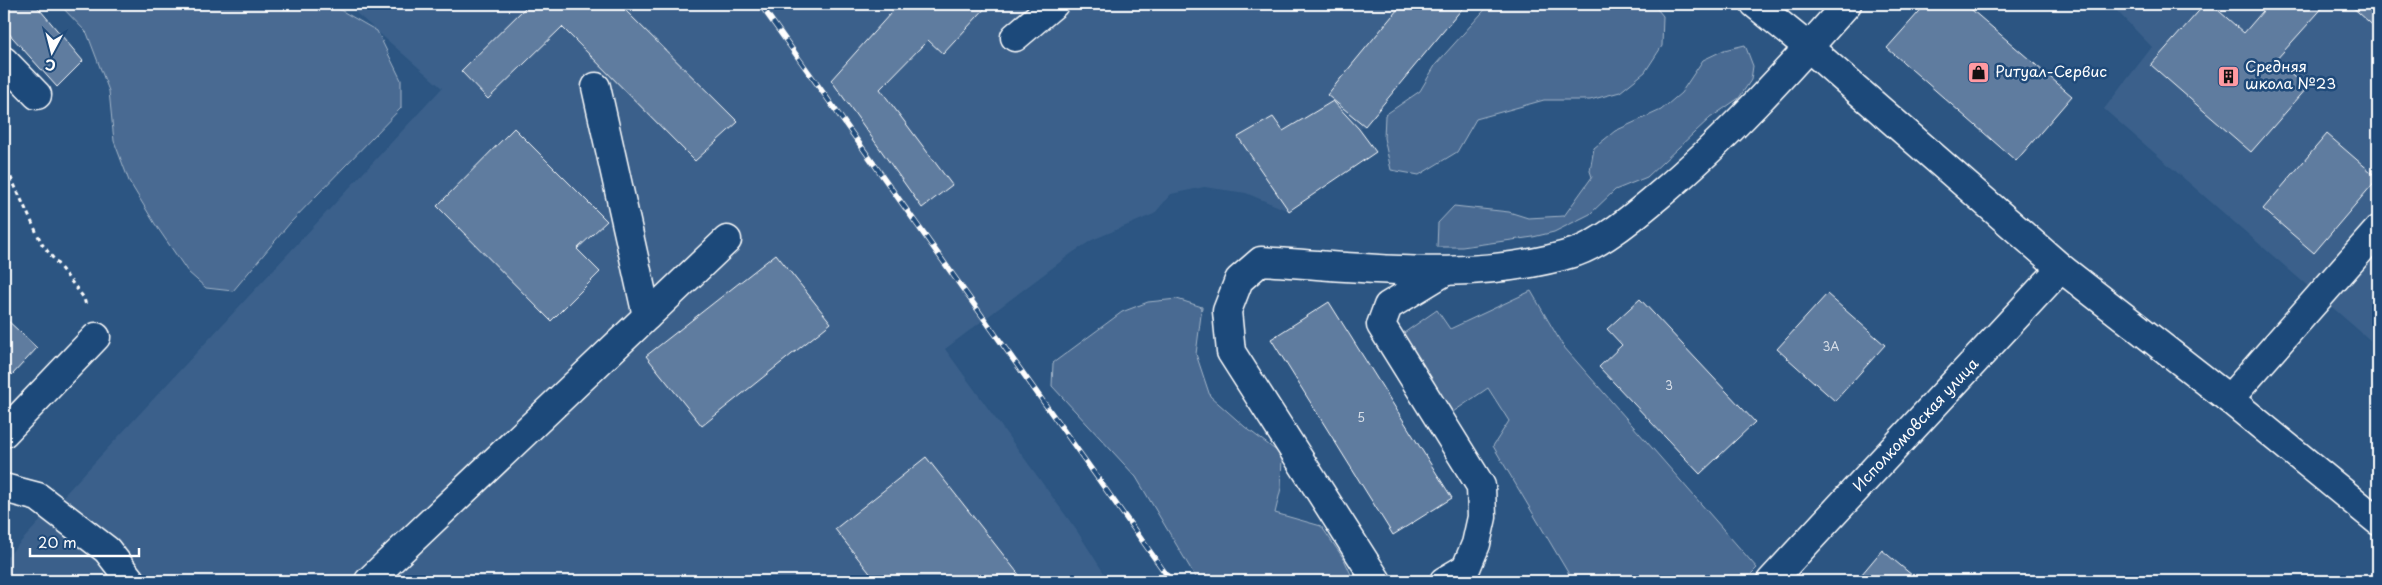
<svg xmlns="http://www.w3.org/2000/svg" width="2382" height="585" viewBox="0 0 2382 585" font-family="'Playpen Sans',sans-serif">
  <rect width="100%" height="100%" fill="#2c5582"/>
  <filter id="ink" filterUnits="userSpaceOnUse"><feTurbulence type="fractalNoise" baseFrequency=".02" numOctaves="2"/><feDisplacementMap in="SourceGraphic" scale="10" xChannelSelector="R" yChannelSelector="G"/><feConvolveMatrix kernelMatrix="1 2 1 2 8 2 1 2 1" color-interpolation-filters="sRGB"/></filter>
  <g filter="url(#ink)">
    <g fill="#3b618b">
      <path d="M 346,4 L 1466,4 L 1365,126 L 1360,129 L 1376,152 L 1289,211 L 1246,193 L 1204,187 L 1171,194 L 1154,214 L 1092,240 L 1072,253 L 945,349 L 1077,531 L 1109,581 L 4,581 L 4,560 L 442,88 Z"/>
      <path d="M 2110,4 L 2378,4 L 2378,347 L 2104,109 L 2152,47 Z"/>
    </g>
    <g fill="#486b92" stroke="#a4b5c8">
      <path d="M 59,4 L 330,4 L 377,31 L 401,80 L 401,108 L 290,223 L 233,291 L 206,288 L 188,272 L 155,224 L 129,181 L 114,141 L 109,91 L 87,33 Z"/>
      <path d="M 1490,4 L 1653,4 L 1663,16 L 1662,46 L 1645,72 L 1620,92 L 1590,100 L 1544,100 L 1476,119 L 1457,152 L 1419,175 L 1391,170 L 1384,138 L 1385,115 L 1420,91 L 1436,64 Z"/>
      <path d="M 1745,45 L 1753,66 L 1751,80 L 1739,98 L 1710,118 L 1647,177 L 1615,190 L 1590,214 L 1554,232 L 1533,237 L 1462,247 L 1437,247 L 1438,223 L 1454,206 L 1509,212 L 1528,218 L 1564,216 L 1592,177 L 1590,171 L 1594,148 L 1615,131 L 1661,110 L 1681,93 L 1703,60 L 1724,50 Z"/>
      <path d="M 1531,291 L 1563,346 L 1757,568 L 1744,581 L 1573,581 L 1493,446 L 1509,421 L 1488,388 L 1450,414 L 1401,335 L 1437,310 L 1450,329 Z"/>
      <path d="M 1177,299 L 1202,307 L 1196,354 L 1210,396 L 1245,427 L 1282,455 L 1281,488 L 1275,513 L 1321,526 L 1344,559 L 1354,581 L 1198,581 L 1136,477 L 1052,386 L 1053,363 L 1122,312 L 1148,302 Z"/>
    </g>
    <g fill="#5e7c9f" stroke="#fff">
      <path d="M 4,4 L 35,4 L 83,61 L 57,87 L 4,28 Z"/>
      <path d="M 529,4 L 619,4 L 738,122 L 695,161 L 562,27 L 488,99 L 461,71 Z"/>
      <path d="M 899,4 L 989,4 L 943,54 L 928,40 L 880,89 L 952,185 L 922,208 L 831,80 Z"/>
      <path d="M 1402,4 L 1466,4 L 1365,126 L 1327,95 Z"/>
      <path d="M 1926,4 L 1965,4 L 2072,96 L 2016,161 L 1887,48 Z"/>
      <path d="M 2205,4 L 2211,4 L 2244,33 L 2269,4 L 2326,4 L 2275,61 L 2307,88 L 2251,152 L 2151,65 Z"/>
      <path d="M 2349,4 L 2378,4 L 2378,30 Z"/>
      <path d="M 1333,101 L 1359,129 L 1376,152 L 1289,211 L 1238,137 L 1273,117 L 1283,131 Z"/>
      <path d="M 514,128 L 607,221 L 577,249 L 600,272 L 551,321 L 437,206 Z"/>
      <path d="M 2327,134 L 2378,178 L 2314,253 L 2263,209 Z"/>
      <path d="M 776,254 L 831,323 L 702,426 L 646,356 Z"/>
      <path d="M 1827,294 L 1885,345 L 1835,401 L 1777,349 Z"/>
      <path d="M 1640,299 L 1755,422 L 1700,474 L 1599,367 L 1622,345 L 1607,329 Z"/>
      <path d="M 1329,302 L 1452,498 L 1393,535 L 1271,339 Z"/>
      <path d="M 4,317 L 37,348 L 12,375 L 4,367 Z"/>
      <path d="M 926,457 L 1024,581 L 876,581 L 835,529 Z"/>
      <path d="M 1882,550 L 1919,581 L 1856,581 Z"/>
    </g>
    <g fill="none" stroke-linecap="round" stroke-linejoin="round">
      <defs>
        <g id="minor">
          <path d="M 1755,4 L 1808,47 L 2061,268 L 2229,399 L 2378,521"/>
          <path d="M 1015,37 L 1054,4"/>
          <path d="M 4,61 L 37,95"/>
          <path d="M 596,87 L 647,316"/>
          <path d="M 1444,272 L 1388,306 L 1381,325 L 1481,486 L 1482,517 L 1476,544 L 1466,568 L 1444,581"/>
          <path d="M 2229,399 L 2378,230"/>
          <path d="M 4,433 L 96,337"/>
          <path d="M 4,488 L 38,497 L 107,550 L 131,581"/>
          <path d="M 369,581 L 727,240"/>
          <path d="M 1377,581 L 1231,352 L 1227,311 L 1239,280 L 1261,261 C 1365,267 1475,284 1576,252 C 1604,242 1634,216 1657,197 C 1726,139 1787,72 1847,4"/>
          <path d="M 1771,581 L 2061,268"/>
        </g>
      </defs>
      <use href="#minor" stroke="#fff" stroke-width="31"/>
      <g stroke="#fff" stroke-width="3" stroke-dasharray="4 4" stroke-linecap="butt">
        <path d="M 4,133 L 7,110"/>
        <path d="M 4,163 L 42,244 L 84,298 L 86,306"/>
      </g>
      <use href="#minor" stroke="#1f4a7a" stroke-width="28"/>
      <defs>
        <path id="rail" d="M 760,4 L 1171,581"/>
      </defs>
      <use href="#rail" stroke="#fff" stroke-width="5.5"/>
      <use href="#rail" stroke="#1f4a7a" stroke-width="4" stroke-dasharray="11" stroke-linecap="butt"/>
    </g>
  </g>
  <defs>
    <symbol id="shop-square" viewBox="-11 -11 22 22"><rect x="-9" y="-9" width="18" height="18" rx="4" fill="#ff9aa2" stroke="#1f4a7a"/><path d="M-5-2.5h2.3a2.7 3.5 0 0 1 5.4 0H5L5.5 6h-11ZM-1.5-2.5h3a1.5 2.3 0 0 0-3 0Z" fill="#111"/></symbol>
    <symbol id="building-square" viewBox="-11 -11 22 22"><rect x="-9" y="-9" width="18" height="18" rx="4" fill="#ff9aa2" stroke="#1f4a7a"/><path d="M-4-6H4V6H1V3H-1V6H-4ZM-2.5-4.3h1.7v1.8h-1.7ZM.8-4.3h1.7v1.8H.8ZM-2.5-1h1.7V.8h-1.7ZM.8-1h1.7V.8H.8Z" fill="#111"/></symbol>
  </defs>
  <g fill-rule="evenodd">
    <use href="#shop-square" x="1966" y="60" width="25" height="25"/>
    <use href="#building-square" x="2216" y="64" width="25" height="25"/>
  </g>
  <g text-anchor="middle" stroke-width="5" stroke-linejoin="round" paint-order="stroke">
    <g font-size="12" fill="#d7dee7">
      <text x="1831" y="351">3А</text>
      <text x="1669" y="390">3</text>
      <text x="1361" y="422">5</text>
    </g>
    <g font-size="15" fill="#fff" stroke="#1f4a7a" text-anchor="start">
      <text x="2245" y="72">Средняя<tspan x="2245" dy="17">школа №23</tspan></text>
      <text x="1995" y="77">Ритуал-Сервис</text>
    </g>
    <g font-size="15" fill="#fff" stroke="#1f4a7a">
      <text transform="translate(1916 425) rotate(-47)" y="5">Исполкомовская улица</text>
    </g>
  </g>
  <rect width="2382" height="585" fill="none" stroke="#1f4a7a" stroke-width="20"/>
  <rect x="10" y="10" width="2362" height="565" fill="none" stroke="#fff" stroke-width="2" filter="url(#ink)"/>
  <g transform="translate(52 52) rotate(187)" stroke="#1f4a7a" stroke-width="4" paint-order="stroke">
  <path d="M0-4L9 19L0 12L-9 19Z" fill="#ffffff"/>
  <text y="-8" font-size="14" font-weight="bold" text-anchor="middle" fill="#ffffff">С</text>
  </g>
  <path d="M30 548v8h109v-8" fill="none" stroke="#ffffff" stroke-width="2.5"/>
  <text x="38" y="548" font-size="15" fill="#ffffff" stroke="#1f4a7a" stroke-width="4" paint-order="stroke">20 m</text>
</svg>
